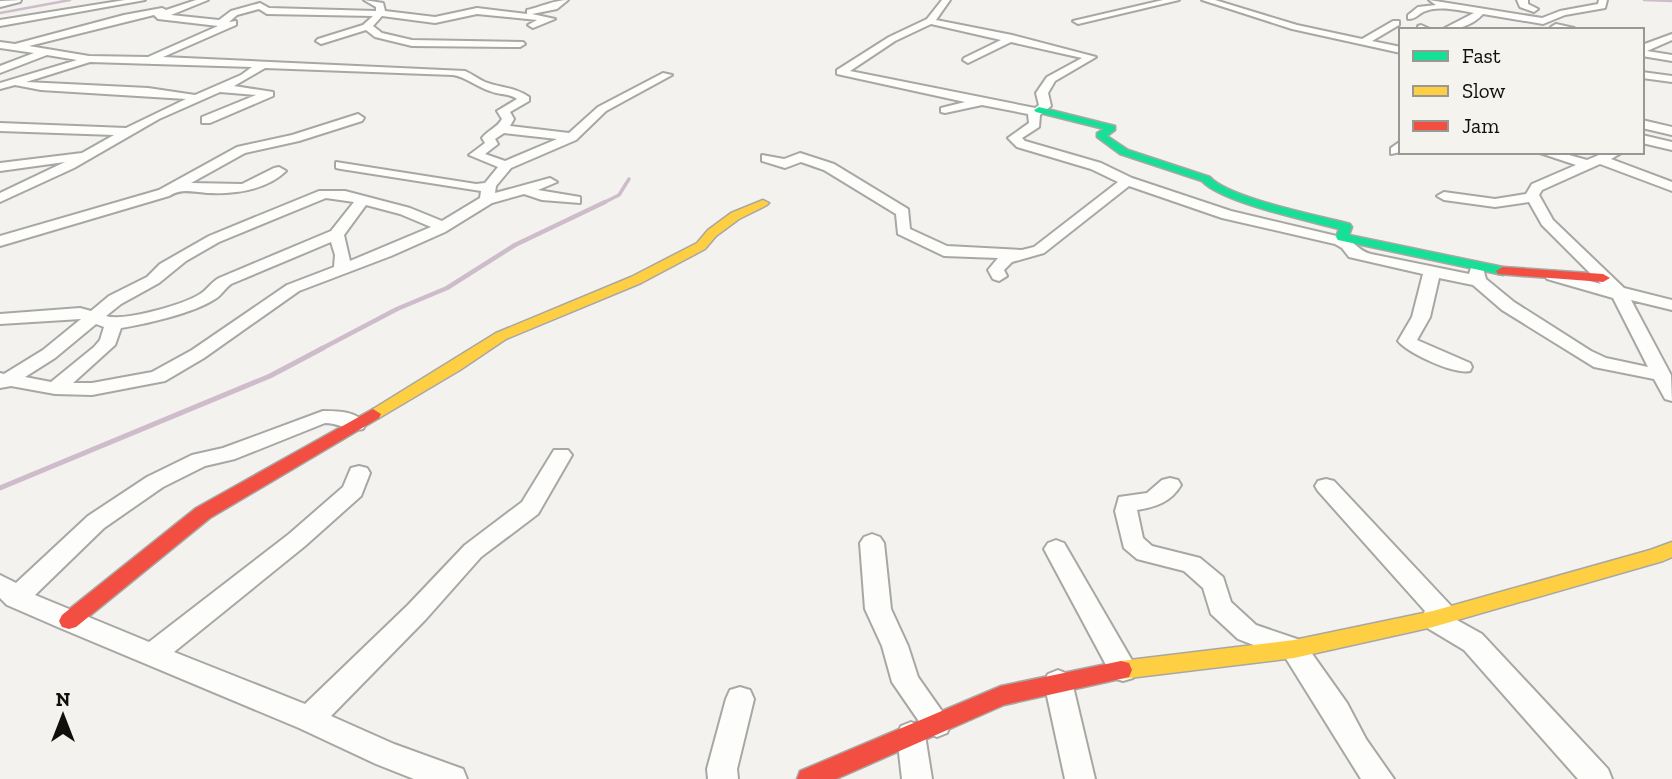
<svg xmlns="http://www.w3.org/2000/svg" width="1672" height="779" viewBox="0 0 1672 779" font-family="'Zilla Slab',serif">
  <rect width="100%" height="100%" fill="#f3f2ee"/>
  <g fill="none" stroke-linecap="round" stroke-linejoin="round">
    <g stroke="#cfbccb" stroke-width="2.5">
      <path d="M 1644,0 L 1672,1"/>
      <path d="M 0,13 L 70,0"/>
    </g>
    <path stroke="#cfbccb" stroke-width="3.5" d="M 601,204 L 619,195 L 629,179"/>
    <path stroke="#cfbccb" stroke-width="4.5" d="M 319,350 L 397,309 L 447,288 L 515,245 L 605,202"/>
    <path stroke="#cfbccb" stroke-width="5" d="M 0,488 L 270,376 L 323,348"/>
    <defs>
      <g id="street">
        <path d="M 21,0 L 20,2 L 0,7 L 0,1 Z"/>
        <path d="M 125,0 L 145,0 L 0,26 L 0,20 Z"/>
        <path d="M 196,0 L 208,0 L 171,15 L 219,20 L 231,11 L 260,3 L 269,8 L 376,11 L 376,7 L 364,0 L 383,3 L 385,11 L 435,17 L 477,8 L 527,14 L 527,10 C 540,7 555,0 568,0 L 557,9 L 532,14 L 555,19 L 533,28 L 528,25 L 537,20 L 477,14 L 435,23 L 382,16 L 373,26 L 382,33 L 412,40 L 523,42 L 525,44 L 520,47 L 412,46 L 375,37 L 366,30 L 321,44 L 316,41 L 318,39 L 363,25 L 373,16 L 267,14 L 259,9 L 237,15 L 229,22 L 236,21 L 236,25 L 163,57 L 465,71 C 472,74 478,79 485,82 C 501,88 515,87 529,97 L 529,101 L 510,112 L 514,119 L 510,126 L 569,133 L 598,107 L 663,73 L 672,75 L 606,111 L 576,140 L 511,168 L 496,186 L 495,193 L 550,178 L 557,182 L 538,190 L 580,197 L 580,203 L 542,200 L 524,194 L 492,203 L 445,232 L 391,256 L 299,291 L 204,358 L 165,381 L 92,395 L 55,394 L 11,386 L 0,388 L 0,373 L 4,374 L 43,350 L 81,319 L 0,324 L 0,314 L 80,308 L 91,311 L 109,296 L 147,277 L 160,264 L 209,236 L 319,191 L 345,191 L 410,208 L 442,221 L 480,198 L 481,191 L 341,169 L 336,168 L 336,162 L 476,184 L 485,183 L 498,167 L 469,155 L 485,143 L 482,138 C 488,130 497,128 502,119 L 497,111 L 517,99 C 509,93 499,95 490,91 C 477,87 466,77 453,75 L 265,68 L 234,86 L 273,92 L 273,96 L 210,123 L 202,123 L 202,117 L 256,95 L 220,92 L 159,119 L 74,168 L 0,202 L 0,193 L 65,162 L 0,171 L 0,163 L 82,153 L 114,135 L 0,131 L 0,123 L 126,128 L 186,99 L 41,90 L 15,85 L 0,89 L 0,83 L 77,60 L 47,55 L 0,73 L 0,66 L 34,53 L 0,48 L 0,42 L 15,44 L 124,15 L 162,8 L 166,10 ZM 154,15 L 158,19 L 218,26 L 148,57 L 89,56 L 29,46 ZM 90,62 L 252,67 L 241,75 L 195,95 L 148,88 L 26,82 ZM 504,133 L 557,139 L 505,161 L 485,154 L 498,144 L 495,139 ZM 326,198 L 354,202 L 331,231 L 219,278 C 212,282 209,287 203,292 C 188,304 123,322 106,316 L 121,304 L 159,283 L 186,261 L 219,242 ZM 366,205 L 400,214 L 431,227 L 350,261 L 344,235 ZM 331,242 L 335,255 L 334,267 L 287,285 L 192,350 L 152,372 L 92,383 L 73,383 L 115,345 L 121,328 C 146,324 194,313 215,299 C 222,295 224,289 231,284 ZM 96,324 L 104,327 L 100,340 L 94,347 L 51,382 L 25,377 L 55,358 Z"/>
        <path d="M 942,0 L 950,0 L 936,20 L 1012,35 L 1096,57 L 1055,81 L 1048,93 L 1051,106 L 1040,115 L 1039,127 L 1022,138 L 1025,141 L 1101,163 L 1132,178 L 1231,211 L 1345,238 C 1356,243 1359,251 1371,254 L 1469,274 L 1471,268 L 1483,268 L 1486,279 L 1514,302 L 1591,351 L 1606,358 L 1648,367 L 1613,298 L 1547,279 L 1545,276 L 1553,271 L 1601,284 L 1542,225 L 1529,202 L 1495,207 L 1444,200 L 1437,196 L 1444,192 L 1495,199 L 1526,194 L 1532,184 L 1576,165 L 1537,152 L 1558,152 L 1587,160 L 1606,152 L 1623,152 L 1611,159 L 1672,182 L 1672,191 L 1600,164 L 1542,190 L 1539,195 L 1553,220 L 1624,288 L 1672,300 L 1672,310 L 1631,300 L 1671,375 L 1672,401 L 1665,399 L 1654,379 L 1594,367 L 1502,310 L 1473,285 L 1439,278 L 1430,317 L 1417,340 L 1470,363 L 1472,367 L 1470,371 C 1454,375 1408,353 1398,341 L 1412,317 L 1423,274 L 1349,257 L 1342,248 L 1335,244 L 1222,218 L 1129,186 L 1044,253 L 1012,262 L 1004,270 L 1007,276 L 999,281 L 993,279 L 988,270 L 998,258 L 944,256 L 898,234 L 896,214 L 824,170 L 801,162 L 785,168 L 762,161 L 762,155 L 784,159 L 800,153 L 834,164 L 908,209 L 910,229 L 947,246 L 1022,250 L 1034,247 L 1118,182 L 1091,169 L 1017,147 L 1008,138 L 1029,123 L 1028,114 L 982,105 L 945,113 L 941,112 L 941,108 L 965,102 L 837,74 L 837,70 L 889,37 L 927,19 ZM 931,24 L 1001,40 L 964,58 L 963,60 L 968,63 L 1011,42 L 1082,58 L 1047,77 L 1036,93 L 1039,105 L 1035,108 L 850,71 L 895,41 Z"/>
        <path d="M 1163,0 L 1179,0 L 1078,24 L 1073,21 Z"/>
        <path d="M 1202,0 L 1215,0 L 1297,25 L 1362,39 L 1393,21 L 1399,21 L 1399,25 L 1372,41 L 1401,47 L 1401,53 L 1292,29 Z"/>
        <path d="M 1429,0 L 1542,18 L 1560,11 L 1598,4 L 1599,0 L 1607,0 L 1605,8 L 1565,15 L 1543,24 L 1483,14 C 1472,26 1457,30 1441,30 L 1474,13 C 1459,10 1437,5 1423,12 C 1416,16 1416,19 1408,19 L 1408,15 L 1418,7 L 1436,5 Z"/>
        <path d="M 1517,0 L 1528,0 L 1528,4 L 1538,9 L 1534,12 L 1520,7 Z"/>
        <path d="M 1556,24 L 1574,28 L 1576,30 L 1553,29 L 1551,27 Z"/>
        <path d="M 1421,25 L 1432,30 L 1418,30 L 1418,26 Z"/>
        <path d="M 1672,34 L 1672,40 L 1647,51 L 1672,55 L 1672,61 L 1642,56 L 1642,45 Z"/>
        <path d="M 1642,72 L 1672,76 L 1672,82 L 1642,78 Z"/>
        <path d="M 358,114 L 364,118 L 362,121 L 299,141 L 245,153 L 191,183 L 242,184 L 274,168 L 279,167 L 286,171 C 265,191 234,194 207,193 C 192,192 182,188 169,196 L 0,246 L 0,236 L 159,190 L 237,147 L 292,135 Z"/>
        <path d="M 1642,120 L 1672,127 L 1672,135 L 1642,128 Z"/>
        <path d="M 1642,135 L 1672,142 L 1672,150 L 1642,143 Z"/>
        <path d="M 1401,141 L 1401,152 L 1391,154 L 1391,148 Z"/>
        <path d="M 323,411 C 338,411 356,411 366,424 L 363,429 C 350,432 339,423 325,423 L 235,459 L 205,466 L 163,487 L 104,528 L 35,595 L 149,642 L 289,534 L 343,487 L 351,468 L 359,466 L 367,468 L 370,473 L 361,496 L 305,546 L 174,652 L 305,704 L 408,605 L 465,545 L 522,502 L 554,450 L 568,450 L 572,455 L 538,514 L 481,557 L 426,619 L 331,716 L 394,744 L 463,769 L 467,779 L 414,779 L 376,764 L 299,728 L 60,628 L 7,605 L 0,598 L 0,575 L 16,583 L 88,516 L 147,477 L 192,455 L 223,448 Z"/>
        <path d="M 1170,478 L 1178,480 L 1181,485 C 1171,502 1156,507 1137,510 L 1143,538 L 1152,546 L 1200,558 L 1223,577 L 1231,602 L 1256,625 L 1303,641 L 1347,703 L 1366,739 L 1394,779 L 1361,779 L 1285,657 L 1238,639 L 1211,614 L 1203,588 L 1184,571 L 1137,559 L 1124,548 L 1115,511 L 1119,497 L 1147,493 L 1162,480 Z"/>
        <path d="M 1326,479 L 1334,481 L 1453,608 L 1457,615 L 1455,619 L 1482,634 L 1608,769 L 1612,779 L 1578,779 L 1464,650 L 1424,626 L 1420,619 L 1425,611 L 1318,491 L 1315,486 L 1318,481 Z"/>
        <path d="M 872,534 L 880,537 L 884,543 L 891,609 L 908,646 L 918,677 L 951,724 L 947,733 L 937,737 L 927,733 L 892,682 L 882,646 L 865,609 L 860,543 L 864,537 Z"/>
        <path d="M 1056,540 L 1064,543 L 1133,662 L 1136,670 L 1133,678 L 1123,681 L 1113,678 L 1044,549 L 1048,543 Z"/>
        <path d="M 1058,670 L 1068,674 L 1072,682 L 1095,779 L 1065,779 L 1044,682 L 1048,674 Z"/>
        <path d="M 740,687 L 750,690 L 754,699 L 737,769 L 738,779 L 708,779 L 707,769 L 726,699 L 730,690 Z"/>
        <path d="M 911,722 L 921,726 L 925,735 L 932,779 L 902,779 L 897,735 L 901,726 Z"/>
      </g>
      <path id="fast" d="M 1039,107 L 1115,126 L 1115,130 L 1107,136 L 1128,150 L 1210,177 C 1228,198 1320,216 1350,224 L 1352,227 L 1349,235 L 1503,267 L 1510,271 L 1503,275 L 1338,240 L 1336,237 L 1339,229 C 1309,221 1220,202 1202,181 L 1120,154 L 1097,137 L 1097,133 L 1104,129 L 1036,112 L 1034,110 Z"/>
      <g id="slow">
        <path d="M 763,200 L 769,203 L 767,205 L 739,219 L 716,236 L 705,249 L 641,283 L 506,339 L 460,370 L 379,418 L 373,419 L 365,414 L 496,333 L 631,277 L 697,243 L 708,230 L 731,213 Z"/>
        <path d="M 1672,542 L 1672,557 L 1663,561 L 1433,627 L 1294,658 L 1121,679 L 1113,677 L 1110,670 L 1113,663 L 1121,661 L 1294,640 L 1433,611 L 1650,550 Z"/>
      </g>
      <g id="jam">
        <path d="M 1503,267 L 1603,274 L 1610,278 L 1603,282 L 1498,274 L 1496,271 Z"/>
        <path d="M 373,409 L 381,414 L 379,418 L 210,518 L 76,627 L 69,629 L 62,627 L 59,621 L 62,615 L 196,508 Z"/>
        <path d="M 1121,661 L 1129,663 L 1132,670 L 1129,677 L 1004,705 L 836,779 L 797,779 L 800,771 L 1001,686 Z"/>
      </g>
    </defs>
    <use href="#street" stroke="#a8a7a4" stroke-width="4"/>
    <use href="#fast" stroke="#a8a7a4" stroke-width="3"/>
    <use href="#slow" stroke="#a8a7a4" stroke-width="3"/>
    <use href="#jam" stroke="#a8a7a4" stroke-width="3"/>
    <use href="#street" fill="#fdfdfc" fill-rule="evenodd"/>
    <use href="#fast" fill="#16e098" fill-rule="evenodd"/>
    <use href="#slow" fill="#ffcf43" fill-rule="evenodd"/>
    <use href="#jam" fill="#f24e42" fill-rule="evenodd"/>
  </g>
  <rect x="1399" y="28" width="245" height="126" fill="#f4f3ed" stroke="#999893" stroke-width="2"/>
  <rect x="1413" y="51" width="35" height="10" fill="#16e098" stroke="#999893" stroke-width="2"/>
  <text x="1462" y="63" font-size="21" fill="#100f0d">Fast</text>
  <rect x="1413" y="86" width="35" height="10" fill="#ffcf43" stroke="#999893" stroke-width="2"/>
  <text x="1462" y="98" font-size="21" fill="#100f0d">Slow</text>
  <rect x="1413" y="121" width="35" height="10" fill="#f24e42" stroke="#999893" stroke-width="2"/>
  <text x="1462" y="133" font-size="21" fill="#100f0d">Jam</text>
  <g transform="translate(63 716)" stroke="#f4f3ed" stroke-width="5" paint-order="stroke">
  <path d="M0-5L12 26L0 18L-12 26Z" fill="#100f0d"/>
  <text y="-10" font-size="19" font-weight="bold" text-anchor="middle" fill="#100f0d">N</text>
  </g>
</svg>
